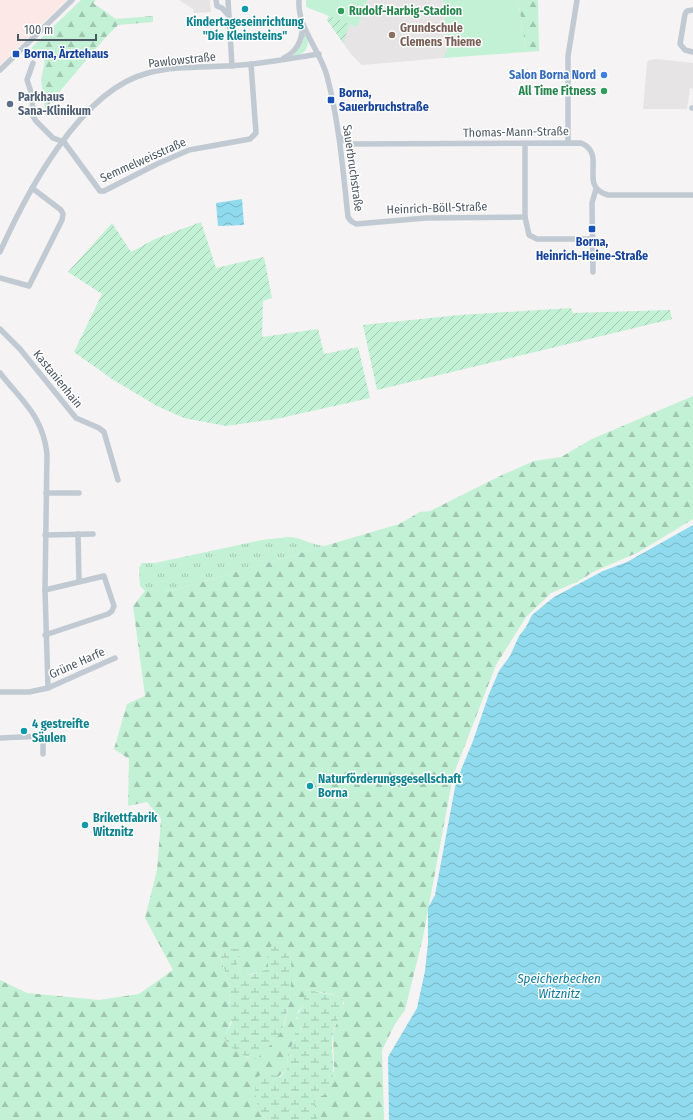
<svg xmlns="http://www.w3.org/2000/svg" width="693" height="1120" viewBox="0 0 693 1120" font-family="'Fira Sans Condensed',sans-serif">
  <defs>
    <pattern id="grass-tufts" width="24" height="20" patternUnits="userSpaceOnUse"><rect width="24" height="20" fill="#c3f1d5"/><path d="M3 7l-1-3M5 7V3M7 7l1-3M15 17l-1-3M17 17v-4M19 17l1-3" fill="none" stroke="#a0c6b0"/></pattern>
    <pattern id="forest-firs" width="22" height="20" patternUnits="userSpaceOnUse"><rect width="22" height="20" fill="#c3f1d5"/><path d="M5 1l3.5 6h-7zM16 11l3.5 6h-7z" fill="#a0c6b0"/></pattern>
    <pattern id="wetland-marsh" width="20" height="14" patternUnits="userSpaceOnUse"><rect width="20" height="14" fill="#c3f1d5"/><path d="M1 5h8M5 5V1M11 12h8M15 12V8" fill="none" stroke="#a0c6b0"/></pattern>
    <pattern id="garden-furrows" width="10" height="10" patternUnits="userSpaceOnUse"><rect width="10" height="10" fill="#c3f1d5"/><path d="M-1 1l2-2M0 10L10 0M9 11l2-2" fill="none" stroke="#a0c6b0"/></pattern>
    <pattern id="water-waves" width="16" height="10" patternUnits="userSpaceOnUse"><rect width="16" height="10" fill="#90daee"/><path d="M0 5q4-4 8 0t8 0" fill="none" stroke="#78b4c4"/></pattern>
  </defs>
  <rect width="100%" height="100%" fill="#f5f3f3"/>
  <g fill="#e6e4e5">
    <path d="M 179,0 L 210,0 L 211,12 L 194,13 L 193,9 Z"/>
    <path d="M 368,0 L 443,0 L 447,53 L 443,58 L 362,65 L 351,54 L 327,20 L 329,16 L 357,27 Z"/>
    <path d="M 656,59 L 693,63 L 693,89 L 690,88 L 687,109 L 643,109 L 647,63 L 649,60 Z"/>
  </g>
  <path fill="#fce8e6" d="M 0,0 L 66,0 L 0,65 Z"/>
  <g fill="url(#grass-tufts)">
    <path d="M 304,34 L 308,41 C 307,52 303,54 293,56 L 301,45 Z"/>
    <path d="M 288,537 C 301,537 311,545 325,546 L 178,589 L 163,591 L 145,591 L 140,586 L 139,568 L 142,563 L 155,563 L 262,540 Z"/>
  </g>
  <g fill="url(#forest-firs)" fill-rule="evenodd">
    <path d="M 81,0 L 96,0 L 93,3 L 116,19 L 153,16 L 153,22 L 118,25 L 104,39 L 45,109 L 41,80 L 45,61 L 31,48 Z"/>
    <path d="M 518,0 L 538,0 L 539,51 L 526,52 Z"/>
    <path d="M 693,396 L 693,519 L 639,552 L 593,572 L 579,581 L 551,593 L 526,617 L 496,665 L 453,776 L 423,937 L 405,1010 L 395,1024 L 382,1050 L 384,1120 L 318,1120 L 314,1104 L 317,1097 L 327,1094 L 334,1070 L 333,1033 L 344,1003 C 341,993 313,991 304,990 L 304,1005 L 298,1011 L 296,1018 L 303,1022 L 303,1025 L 288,1053 L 287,1069 L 278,1077 L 266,1073 L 263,1116 L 267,1120 L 0,1120 L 0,980 L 27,993 L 99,1000 L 139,994 L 173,970 L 145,918 L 157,870 L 161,819 L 147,802 L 128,806 L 129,759 L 114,749 L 127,704 L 145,696 L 133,606 L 145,591 L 163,591 L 178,589 L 399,524 L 420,512 L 430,511 L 500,476 L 534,461 L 561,457 L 592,439 ZM 222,949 L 242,951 L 237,958 L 237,965 L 241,975 C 252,976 259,970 268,971 L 269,969 L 268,964 L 289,951 C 294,963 289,1015 283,1028 C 280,1033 254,1052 248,1058 L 233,1048 L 224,1039 L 232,1019 L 229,1014 L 230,988 L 219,953 Z"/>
  </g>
  <g fill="url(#wetland-marsh)">
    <path d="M 271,946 L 283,947 L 289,951 C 295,967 289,1010 283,1027 C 280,1037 267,1048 260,1056 L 256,1059 C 244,1057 230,1049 224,1038 L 232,1022 L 229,1014 L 230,988 L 219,952 L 222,949 L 241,949 L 242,951 L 237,958 L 237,965 L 241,975 L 250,975 L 269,969 L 267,959 Z"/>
    <path d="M 304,989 L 336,996 L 343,1000 C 344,1012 335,1022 333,1033 C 329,1054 339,1074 327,1094 L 317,1097 L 314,1104 L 318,1120 L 267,1120 C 256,1109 252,1090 258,1076 L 266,1073 L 280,1077 L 287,1069 L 288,1053 L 296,1038 L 295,1033 L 301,1030 L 303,1025 L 296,1016 L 304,1005 Z"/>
  </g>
  <g fill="#c3f1d5">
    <path d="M 306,0 L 368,0 L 357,27 L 306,7 Z"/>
    <path d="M 443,0 L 518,0 L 526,52 L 443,58 L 447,51 Z"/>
  </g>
  <g fill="url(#garden-furrows)">
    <path d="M 329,16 L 350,24 L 343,43 L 327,20 Z"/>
    <path d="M 201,222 L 216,268 L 264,257 L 272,298 L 263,301 L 262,337 L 318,329 L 324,354 L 358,347 L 370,398 L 276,419 L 226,426 L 184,418 L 157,406 L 112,379 L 74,352 L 102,294 L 68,272 L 112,223 L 131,252 L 155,239 Z"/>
    <path d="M 571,308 L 573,313 L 670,310 L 672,319 L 377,390 L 363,325 L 460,315 Z"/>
  </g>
  <g fill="url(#water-waves)">
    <path d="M 242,199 L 244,225 L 218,226 L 216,203 Z"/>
    <path d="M 693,525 L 693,1120 L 389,1120 L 388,1057 L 417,1008 L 425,971 L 428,943 L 428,908 L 435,895 L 456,782 L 473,741 L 489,694 L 499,671 L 510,656 L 519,636 L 526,627 L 532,615 L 554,597 L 603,571 L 627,562 Z"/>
  </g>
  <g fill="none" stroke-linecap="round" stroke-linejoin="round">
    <g stroke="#c1cad2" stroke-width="5.5">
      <path d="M 216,0 L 217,6 L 222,8 L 228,15"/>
      <path d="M 228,0 L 232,66"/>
      <path d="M 299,0 C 297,27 320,50 327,76 C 339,122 343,170 348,217 L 351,221 L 356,224 L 426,218 L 525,217"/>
      <path d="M 693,10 L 687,11 L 685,14 L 680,44 L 685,50 L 693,52"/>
      <path d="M 284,58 C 297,51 301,42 303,27"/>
      <path d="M 33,63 L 27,80 L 32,95 L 33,116 L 36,121 L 53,138 L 64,142 L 100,191 L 104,191 L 157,164 L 189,150 L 250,139 L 256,133 L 251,64"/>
      <path d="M 0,70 L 72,0"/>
      <path d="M 692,108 L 693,108"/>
      <path d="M 340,137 L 346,142 L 353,144 L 581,143 C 608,154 577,187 608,195 L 693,195"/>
      <path d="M 568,143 L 568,56 L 577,0"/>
      <path d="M 525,144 L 525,217 L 529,235 L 537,239 L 592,239"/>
      <path d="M 0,252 C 26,194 80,90 148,73 C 178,65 211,68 241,65 C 267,63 293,58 319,54"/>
      <path d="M 593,272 L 592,203 L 596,189"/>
      <path d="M 0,278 L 29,286 L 62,220 L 63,214 L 61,210 L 32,188"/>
      <path d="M 0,329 L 20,349 L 76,418 L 99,428 L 104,432 L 118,480"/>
      <path d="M 0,373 C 22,401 43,416 47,454 L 45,590 L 48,688 L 29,692 L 0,692"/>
      <path d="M 46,493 L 79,493"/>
      <path d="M 78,534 L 79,581"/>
      <path d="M 45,535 L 93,534"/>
      <path d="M 45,590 L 104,576 L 114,606 L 112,611 L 108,614 L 45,635"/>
      <path d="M 48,688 L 115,658"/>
      <path d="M 0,738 L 43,736 L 43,754"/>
    </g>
  </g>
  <g fill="#0f9aa8" stroke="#fff" stroke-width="1.5">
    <circle cx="245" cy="9" r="4"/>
    <circle cx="24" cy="731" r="4"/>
    <circle cx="310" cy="786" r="4"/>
    <circle cx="85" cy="825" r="4"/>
  </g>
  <g fill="#2e9e5b" stroke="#fff" stroke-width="1.5">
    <circle cx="341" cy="11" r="4"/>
    <circle cx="604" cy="91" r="4"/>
  </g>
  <circle fill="#8d6e63" stroke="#fff" stroke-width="1.5" cx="392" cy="35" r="4"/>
  <g fill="#1a4fb4" stroke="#fff" stroke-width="1.5">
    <rect x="12" y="50" width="8" height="8" rx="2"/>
    <rect x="327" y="96" width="8" height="8" rx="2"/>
    <rect x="588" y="225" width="8" height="8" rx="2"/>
  </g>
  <circle fill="#3f7fe0" stroke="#fff" stroke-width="1.5" cx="604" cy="75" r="4"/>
  <circle fill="#5c6f8a" stroke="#fff" stroke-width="1.5" cx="10" cy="104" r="4"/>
  <g text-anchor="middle" stroke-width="3" stroke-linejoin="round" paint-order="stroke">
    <g font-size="12" font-weight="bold" fill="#27864d" stroke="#fff" text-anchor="start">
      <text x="349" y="15">Rudolf-Harbig-Stadion</text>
      <text x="596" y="95" text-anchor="end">All Time Fitness</text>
    </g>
    <g font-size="12" font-weight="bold" fill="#0d838f" stroke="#fff" text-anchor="start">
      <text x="245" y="26" text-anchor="middle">Kindertageseinrichtung<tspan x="245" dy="14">"Die Kleinsteins"</tspan></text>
      <text x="32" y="728">4 gestreifte<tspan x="32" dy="14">Säulen</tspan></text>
      <text x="318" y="783">Naturförderungsgesellschaft<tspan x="318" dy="14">Borna</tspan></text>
      <text x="93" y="822">Brikettfabrik<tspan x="93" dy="14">Witznitz</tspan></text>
    </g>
    <g font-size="12" font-weight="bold" fill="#785e54" stroke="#fff" text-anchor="start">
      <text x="400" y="32">Grundschule<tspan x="400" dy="14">Clemens Thieme</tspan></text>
    </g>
    <g font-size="12" font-weight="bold" fill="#164399" stroke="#fff" text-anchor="start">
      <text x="24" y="58">Borna, Ärztehaus</text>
      <text x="339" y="97">Borna,<tspan x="339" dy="14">Sauerbruchstraße</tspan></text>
      <text x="592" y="246" text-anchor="middle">Borna,<tspan x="592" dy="14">Heinrich-Heine-Straße</tspan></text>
    </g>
    <g font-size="12" fill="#4a5661" stroke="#fff">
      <text transform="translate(182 60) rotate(-6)" y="4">Pawlowstraße</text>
      <text transform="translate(516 132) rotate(-1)" y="4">Thomas-Mann-Straße</text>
      <text transform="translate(143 160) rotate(-24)" y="4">Semmelweisstraße</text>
      <text transform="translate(353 168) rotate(82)" y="4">Sauerbruchstraße</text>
      <text transform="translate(437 208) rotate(-2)" y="4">Heinrich-Böll-Straße</text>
      <text transform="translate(58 379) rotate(51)" y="4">Kastanienhain</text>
      <text transform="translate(77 663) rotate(-24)" y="4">Grüne Harfe</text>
    </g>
    <g font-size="12" font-weight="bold" fill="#366cbe" stroke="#fff" text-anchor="end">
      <text x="596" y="79">Salon Borna Nord</text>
    </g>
    <g font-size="12" font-weight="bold" fill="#4e5e75" stroke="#fff" text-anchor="start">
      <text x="18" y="101">Parkhaus<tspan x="18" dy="14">Sana-Klinikum</tspan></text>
    </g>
    <g font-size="13" font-style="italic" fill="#0c7c9b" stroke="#fff">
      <text x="559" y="983">Speicherbecken<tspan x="559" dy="15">Witznitz</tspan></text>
    </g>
  </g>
  <path d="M18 34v6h78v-6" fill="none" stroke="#4a5661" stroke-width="2"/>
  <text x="24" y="34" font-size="12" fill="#4a5661" stroke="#ffffff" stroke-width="3" paint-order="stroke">100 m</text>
</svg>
